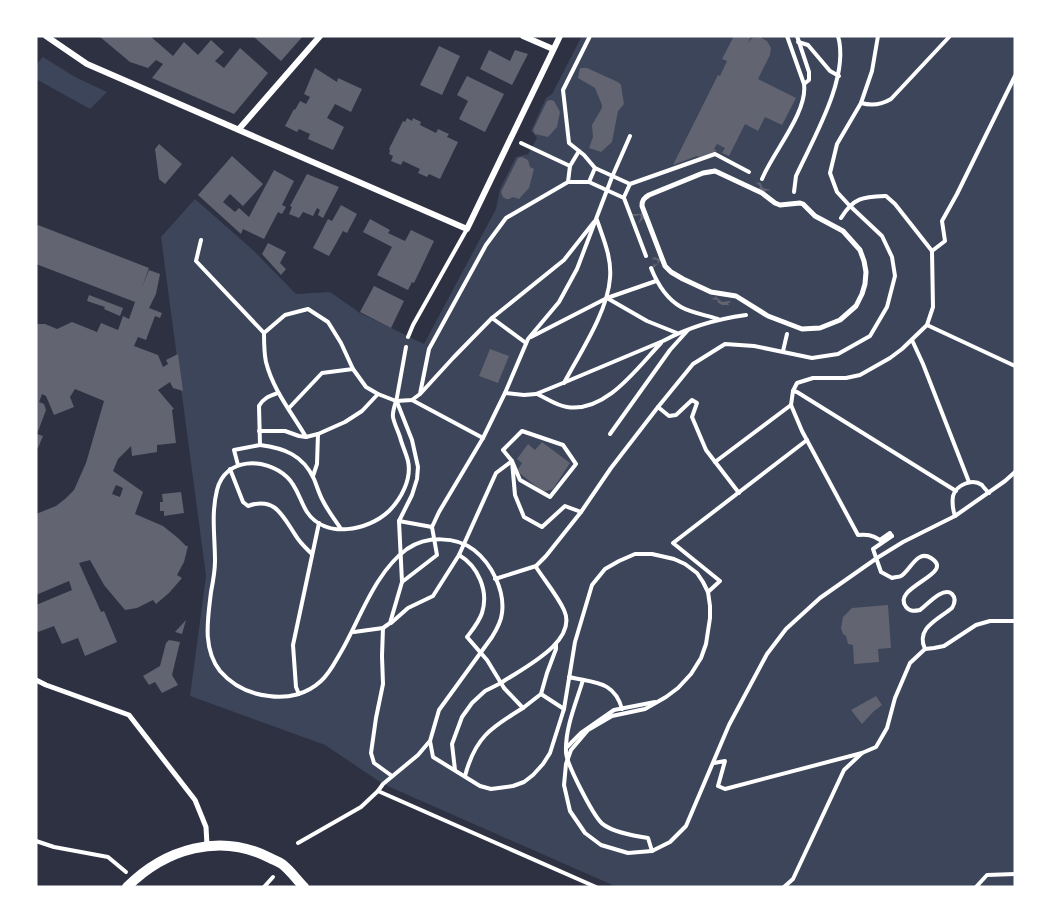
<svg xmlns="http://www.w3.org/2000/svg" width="1051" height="923" viewBox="0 0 1051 923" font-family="'IBM Plex Sans',sans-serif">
  <rect width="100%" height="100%" fill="#2d3142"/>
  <g fill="#3c4559">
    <path d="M 582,36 L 1015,36 L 1015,887 L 617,887 L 383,784 L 325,745 L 190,696 L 206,576 L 161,237 L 195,199 L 254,251 L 296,294 L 330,292 L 360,313 L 424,344 L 496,209 L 500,189 L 516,157 L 528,154 L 537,138 L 531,131 L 546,98 L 552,94 Z"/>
    <path d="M 43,57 L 75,77 L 107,92 L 90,109 L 36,79 L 36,65 Z"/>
  </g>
  <g fill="#626471" fill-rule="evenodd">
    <path d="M 99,36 L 150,36 L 173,56 L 184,42 L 198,55 L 211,40 L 224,52 L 215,61 L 224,68 L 240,48 L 268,73 L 234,114 L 152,78 L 163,64 L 156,60 L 148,68 L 130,62 Z"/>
    <path d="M 253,36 L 303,36 L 281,61 Z"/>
    <path d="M 734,36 L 751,36 L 748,43 L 752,38 L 760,37 L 767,41 L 771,48 L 770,55 L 758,79 L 796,98 L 782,125 L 765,117 L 758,131 L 745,124 L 729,156 L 722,153 L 725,148 L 717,144 L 714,149 L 717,151 L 699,157 L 697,156 L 673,165 L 718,75 L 720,76 L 727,61 L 722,59 Z"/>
    <path d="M 439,46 L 460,56 L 442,95 L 420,85 Z"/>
    <path d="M 489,50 L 510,61 L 515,50 L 528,54 L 512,85 L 480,69 Z"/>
    <path d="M 315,68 L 337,82 L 338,78 L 362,89 L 351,112 L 335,104 L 327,118 L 344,127 L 333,150 L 308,139 L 310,134 L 299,129 L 297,132 L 285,126 L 294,109 L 295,110 L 300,101 L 306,104 L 310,97 L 304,94 Z"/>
    <path d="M 580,68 L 587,68 L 618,82 L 621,85 L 624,104 L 618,111 L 612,142 L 601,152 L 589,148 L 593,137 L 592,125 L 602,108 L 602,105 L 595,88 L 578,78 Z"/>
    <path d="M 467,76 L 504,94 L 485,132 L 459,119 L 468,101 L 457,95 Z"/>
    <path d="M 551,100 L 554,101 L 560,112 L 557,127 L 548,137 L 535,134 L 533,130 L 547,101 Z"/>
    <path d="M 407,118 L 412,121 L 413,118 L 421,122 L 420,125 L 436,133 L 438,129 L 449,134 L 447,137 L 458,142 L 440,179 L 429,174 L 427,177 L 418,173 L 420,169 L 403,161 L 401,165 L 391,161 L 393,156 L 389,154 L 390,150 L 389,149 L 403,121 L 405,122 Z"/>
    <path d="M 159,144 L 182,164 L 165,184 L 159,179 L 155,149 Z"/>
    <path d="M 232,156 L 263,184 L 243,206 L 230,194 L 223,202 L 235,212 L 239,208 L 249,217 L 274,170 L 294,181 L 282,205 L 286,207 L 282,214 L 278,212 L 264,239 L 243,229 L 241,234 L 198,195 Z"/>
    <path d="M 522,157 L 528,160 L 530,167 L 534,169 L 529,188 L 519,199 L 513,197 L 509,199 L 506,199 L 503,197 L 501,192 L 518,158 Z"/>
    <path d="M 307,174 L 339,187 L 323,218 L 318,215 L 320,210 L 317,208 L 313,216 L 303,212 L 299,218 L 289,214 L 292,207 L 290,206 Z"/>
    <path d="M 755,182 L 759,183 L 760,182 L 763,188 L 771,190 L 765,191 L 766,192 L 759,189 L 760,186 Z"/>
    <path d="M 341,205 L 357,214 L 347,233 L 343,231 L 329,256 L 313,248 L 328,219 L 332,221 Z"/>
    <path d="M 641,211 L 645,220 L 643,219 L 638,224 L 641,217 L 640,215 L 635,216 L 630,214 L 641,214 Z"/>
    <path d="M 370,219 L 390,230 L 388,233 L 405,241 L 411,230 L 434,241 L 414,283 L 412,282 L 408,290 L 377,275 L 392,247 L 363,232 Z"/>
    <path d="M 38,225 L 149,268 L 142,287 L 149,270 L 160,274 L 156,294 L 149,308 L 162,313 L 160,318 L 155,316 L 146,340 L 138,337 L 134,346 L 158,355 L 163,367 L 168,364 L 166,360 L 178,354 L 183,391 L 173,388 L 170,382 L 158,390 L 174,409 L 172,410 L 176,443 L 157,445 L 157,452 L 132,456 L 131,446 L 118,459 L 113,471 L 143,492 L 135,514 L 163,526 L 178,538 L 186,546 L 188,546 L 184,562 L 177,575 L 182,578 L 169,593 L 156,604 L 153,600 L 137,608 L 125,610 L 104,585 L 90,560 L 79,563 L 101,612 L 104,611 L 117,642 L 85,656 L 78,638 L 62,644 L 54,626 L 38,632 L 36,628 L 36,605 L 72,590 L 69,581 L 36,595 L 36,514 L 56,506 L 65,499 L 74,490 L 86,463 L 104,401 L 75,389 L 70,397 L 74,407 L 54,415 L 46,396 L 42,394 L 39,402 L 44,404 L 46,410 L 37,434 L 43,436 L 38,448 L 36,447 L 36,324 L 45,324 L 57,329 L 72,322 L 97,332 L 101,323 L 118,330 L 123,316 L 129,319 L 135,302 L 36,264 L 36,229 ZM 116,485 L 123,488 L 120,497 L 112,494 Z"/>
    <path d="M 268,243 L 286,252 L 280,263 L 286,269 L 281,275 L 262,254 Z"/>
    <path d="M 653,257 L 662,259 L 662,261 L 660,260 L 657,267 L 658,263 L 654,268 L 654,273 L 651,272 L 654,263 L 655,265 L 658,263 L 657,260 L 651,259 L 654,258 Z"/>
    <path d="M 374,286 L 404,301 L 391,328 L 360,312 Z"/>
    <path d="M 89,295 L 123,308 L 120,316 L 104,309 L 105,307 L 87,301 Z"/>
    <path d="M 715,296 L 722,302 L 730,301 L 731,302 L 728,303 L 729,305 L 722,305 L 717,302 L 718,300 L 710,299 L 715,298 Z"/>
    <path d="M 490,349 L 509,356 L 498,383 L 479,376 Z"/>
    <path d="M 542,442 L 570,463 L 553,489 L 543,492 L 517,471 L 522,463 L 517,459 L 528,444 L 535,450 Z"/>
    <path d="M 181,492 L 184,513 L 164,516 L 164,511 L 160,511 L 160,502 L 163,502 L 162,494 Z"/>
    <path d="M 888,605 L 891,648 L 878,649 L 879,662 L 854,664 L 853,645 L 848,644 L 846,636 L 843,634 L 841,628 L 843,617 L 852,608 Z"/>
    <path d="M 186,620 L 182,634 L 175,632 Z"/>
    <path d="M 169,640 L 180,642 L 172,675 L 178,685 L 162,693 L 155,682 L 149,685 L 143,676 L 160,666 L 166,643 Z"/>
    <path d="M 876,696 L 882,705 L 873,712 L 862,724 L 851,710 Z"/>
  </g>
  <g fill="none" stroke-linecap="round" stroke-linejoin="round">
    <g stroke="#fff" stroke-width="4">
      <path d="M 590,36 L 563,90 L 569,143 L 584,155 L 595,168 L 630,184 L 715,154 L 749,172"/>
      <path d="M 797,36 L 809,72 L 809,80 L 804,84"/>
      <path d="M 798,42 L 808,45 L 830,71 L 839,76"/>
      <path d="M 861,103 C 872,106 881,105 891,99 L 950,36"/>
      <path d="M 521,143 L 570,166"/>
      <path d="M 762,179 C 773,152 808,112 804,84 L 787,36"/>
      <path d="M 568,182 L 570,166 L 579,151"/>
      <path d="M 589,182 L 595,168"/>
      <path d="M 794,192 L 796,176 C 813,139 850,77 838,36"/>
      <path d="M 624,197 L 630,184"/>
      <path d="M 841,218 C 854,197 863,197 886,196 L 895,204 L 932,251 L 933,307 L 927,325 L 902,349 L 890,358 L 860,375 L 846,378 L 813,378 L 797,383 L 793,391 L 791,405 L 802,431 L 858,535 C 867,534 872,535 880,540 L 890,533 L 892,536"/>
      <path d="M 201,240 L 196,261 L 264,333"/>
      <path d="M 932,251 L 945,241 L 942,221 L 957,194 L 1015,76"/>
      <path d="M 651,268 C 657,283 667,299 681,307 C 692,313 706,315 718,319"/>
      <path d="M 607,298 L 647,321 L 677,333"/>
      <path d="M 492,318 L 526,343"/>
      <path d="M 927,325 L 1015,366"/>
      <path d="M 531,337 L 607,298 L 656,281"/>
      <path d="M 912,340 L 923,364 L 969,482"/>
      <path d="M 406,347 C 403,364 400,380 397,397 C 396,403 392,411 393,417 C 394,423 398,431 400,437 C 402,445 406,453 408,461 C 412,479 401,499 389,511 C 368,531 325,539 307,512 C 300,501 297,486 287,477 C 265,457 225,457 217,490 C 211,514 215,537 215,561 C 215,571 213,582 211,592 C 208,618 202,648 220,671 C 233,686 250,694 269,696 C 288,699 307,694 321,681 C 330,673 335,662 341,652 C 360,619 375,572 407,549 C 426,536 456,536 474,550 C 492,564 505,591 502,613 C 501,622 497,629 492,637 L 439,710 L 430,741 L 433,757 L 480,786 L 491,789 L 513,786 L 524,782 L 533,775 L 543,764 L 550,753 L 564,709 L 575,642 L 592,585 L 605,569 L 619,561 L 635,554 L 652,554 L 674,559 L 685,564 L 697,573 L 703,582 L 708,592 L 710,606 L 710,618 L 706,644 L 701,658 L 691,674 L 678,688 L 666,697 L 645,709 L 612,716 L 588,730 L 571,750 L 566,764 L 564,785 L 570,811 L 585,833 L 601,845 L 628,853 L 652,851 L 670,842 L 686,826 L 729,725 L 767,654 L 786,629 L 820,598 L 877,558 L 903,542 L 955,516 L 1005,481 L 1015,472"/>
      <path d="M 783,351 L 787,334"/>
      <path d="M 353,369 L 366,387 L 378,394 L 396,401 L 412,400 L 420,394 L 429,349 L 486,245 L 506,218 L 568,182 L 589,182 L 624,198 L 646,256"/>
      <path d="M 564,383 C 580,353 608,311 610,278 C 612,258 603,238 597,220"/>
      <path d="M 793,391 L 797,392 L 956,491"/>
      <path d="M 421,393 L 453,358 L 492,318 L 564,260 L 594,222"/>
      <path d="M 505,393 L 524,395 L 536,394 L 563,383 L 663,341 C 689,327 717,319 746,315"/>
      <path d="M 537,394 C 546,398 557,406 567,407 C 606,413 637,368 661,343"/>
      <path d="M 412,400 L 483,438"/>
      <path d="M 658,407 L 669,416 L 676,415 L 692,400 L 697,403 L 692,417 L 706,450 L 739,493"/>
      <path d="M 289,408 L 322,373 L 353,369 L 341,343 L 328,322 L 308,309 L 285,315 L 264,333 C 264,342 264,353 266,362 C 273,390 292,413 306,437"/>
      <path d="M 259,431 L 285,431 L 299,436 L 306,437 L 318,434 L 345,422 L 362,411 L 378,394"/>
      <path d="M 610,434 L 670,350 L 688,330"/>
      <path d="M 260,445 C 284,448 303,455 314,479 C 317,486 319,494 323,501 C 328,511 335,520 341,529"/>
      <path d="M 512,461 L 520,480 L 550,497 L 576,464 L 563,445 L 522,431 L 503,450 L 512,461 L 515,495 L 524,517 L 542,527 L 565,506 L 581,512"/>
      <path d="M 715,462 L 791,405"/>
      <path d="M 238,465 L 234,450 L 260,445 L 259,406 C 263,398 270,396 278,393"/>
      <path d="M 230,469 L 243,502 L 248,506 C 276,496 283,517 296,536 C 300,543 306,548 312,554"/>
      <path d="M 313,476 L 317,464 L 318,434"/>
      <path d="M 955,516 C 953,510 952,503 953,496 C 956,485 972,478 982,485 C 984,488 986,490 989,493"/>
      <path d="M 399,521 L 432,527"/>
      <path d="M 892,536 L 873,549 L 881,572 L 892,578 C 895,577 899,577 901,576 C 910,571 917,549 931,558 C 957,574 890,587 906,607 C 910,612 915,611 920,610 C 927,605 943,586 952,594 C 956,598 955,603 952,608 C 939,619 915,628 925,649 L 934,648 L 944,646 L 976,625 L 990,621 L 1015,621"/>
      <path d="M 536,567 C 545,581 557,595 564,610 C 579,642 521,669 501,683 L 504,688 L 523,708 L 541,694 L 547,673 L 556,649 L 556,644"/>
      <path d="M 495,579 L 536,566 L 546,556 L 581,512 L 611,468 L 658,407 L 693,364 L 725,344 L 754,346 L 812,358 L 838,354 L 870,336 L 887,307 L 895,276 L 892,257 L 882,236 L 849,205 L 837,192 L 830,173 L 837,144 L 861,103 L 872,71 L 878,36"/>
      <path d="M 402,582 L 437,555 L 432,527 L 439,512 L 483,438 L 505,393 L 528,339 L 559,302 L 577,269 L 612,177 L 630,136"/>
      <path d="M 708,592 L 720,581 L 673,543 L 807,440"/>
      <path d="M 391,623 L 408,608 L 433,596 L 459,555 L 496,473 L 512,461"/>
      <path d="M 383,628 L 382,656 L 383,684 L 376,718 L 371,753 L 374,763 L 392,776"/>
      <path d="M 354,632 L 383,628 L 390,623 L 402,582 L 399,521 L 412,495 L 417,479 L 418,467 L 412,440 L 397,402"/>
      <path d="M 569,677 C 593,683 614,680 622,709"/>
      <path d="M 583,680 C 576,703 565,728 566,752 C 566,763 595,820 604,825 C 616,833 634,836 648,838 L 652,851"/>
      <path d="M 299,694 L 296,687 L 293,645 L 319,523"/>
      <path d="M 541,694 L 564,709"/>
      <path d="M 566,748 L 581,733 L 614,710 L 655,702"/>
      <path d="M 714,763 L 725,761 L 718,786 L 725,789 L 862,753"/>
      <path d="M 455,770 L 452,744 L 462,717 L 472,703 L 485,691 L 501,683 L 487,660 L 467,637 C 473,629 479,622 482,613 C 489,591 478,566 459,555"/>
      <path d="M 465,776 C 475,738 490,728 523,708"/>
      <path d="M 378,791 L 596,887"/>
      <path d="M 36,841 L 54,847 L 108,857 L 126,872"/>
      <path d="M 298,843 L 361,807 L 378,791 L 383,784 L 418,755 L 429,742"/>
      <path d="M 264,887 L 273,877"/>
      <path d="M 784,887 L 793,879 L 844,770 L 862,753 L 876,747 L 887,728 L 895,698 L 910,663 L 925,649"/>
      <path d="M 976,887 L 987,875 L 1015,874"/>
    </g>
    <path stroke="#fff" stroke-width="4" d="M 408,337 L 413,325 L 467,229"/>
    <g stroke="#fff" stroke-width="5">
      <path d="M 715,171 L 762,193 L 775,203 L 780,205 L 800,203 L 803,204 L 815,216 L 843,231 L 860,250 L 864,261 L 866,272 L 865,284 L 862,294 L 856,306 L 840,320 L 820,328 L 802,329 L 768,316 L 736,296 L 711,292 L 683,279 L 671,272 L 665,266 L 642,206 C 642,200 644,198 649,195 L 703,173 Z"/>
      <path d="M 36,680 L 46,685 L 129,715 L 195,800 L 206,827 L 207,845"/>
    </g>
    <g stroke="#fff" stroke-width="6">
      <path d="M 46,36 L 87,64 L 467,229 L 560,36"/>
      <path d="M 523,36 L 553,49"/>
      <path d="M 239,129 L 320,36"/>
    </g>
    <path stroke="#fff" stroke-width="10" d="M 127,887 C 165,849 220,832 270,858 C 274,860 278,861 282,864 C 290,870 297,880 304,887"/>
  </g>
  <rect width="1051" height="923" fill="none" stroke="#ffffff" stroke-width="75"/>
</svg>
